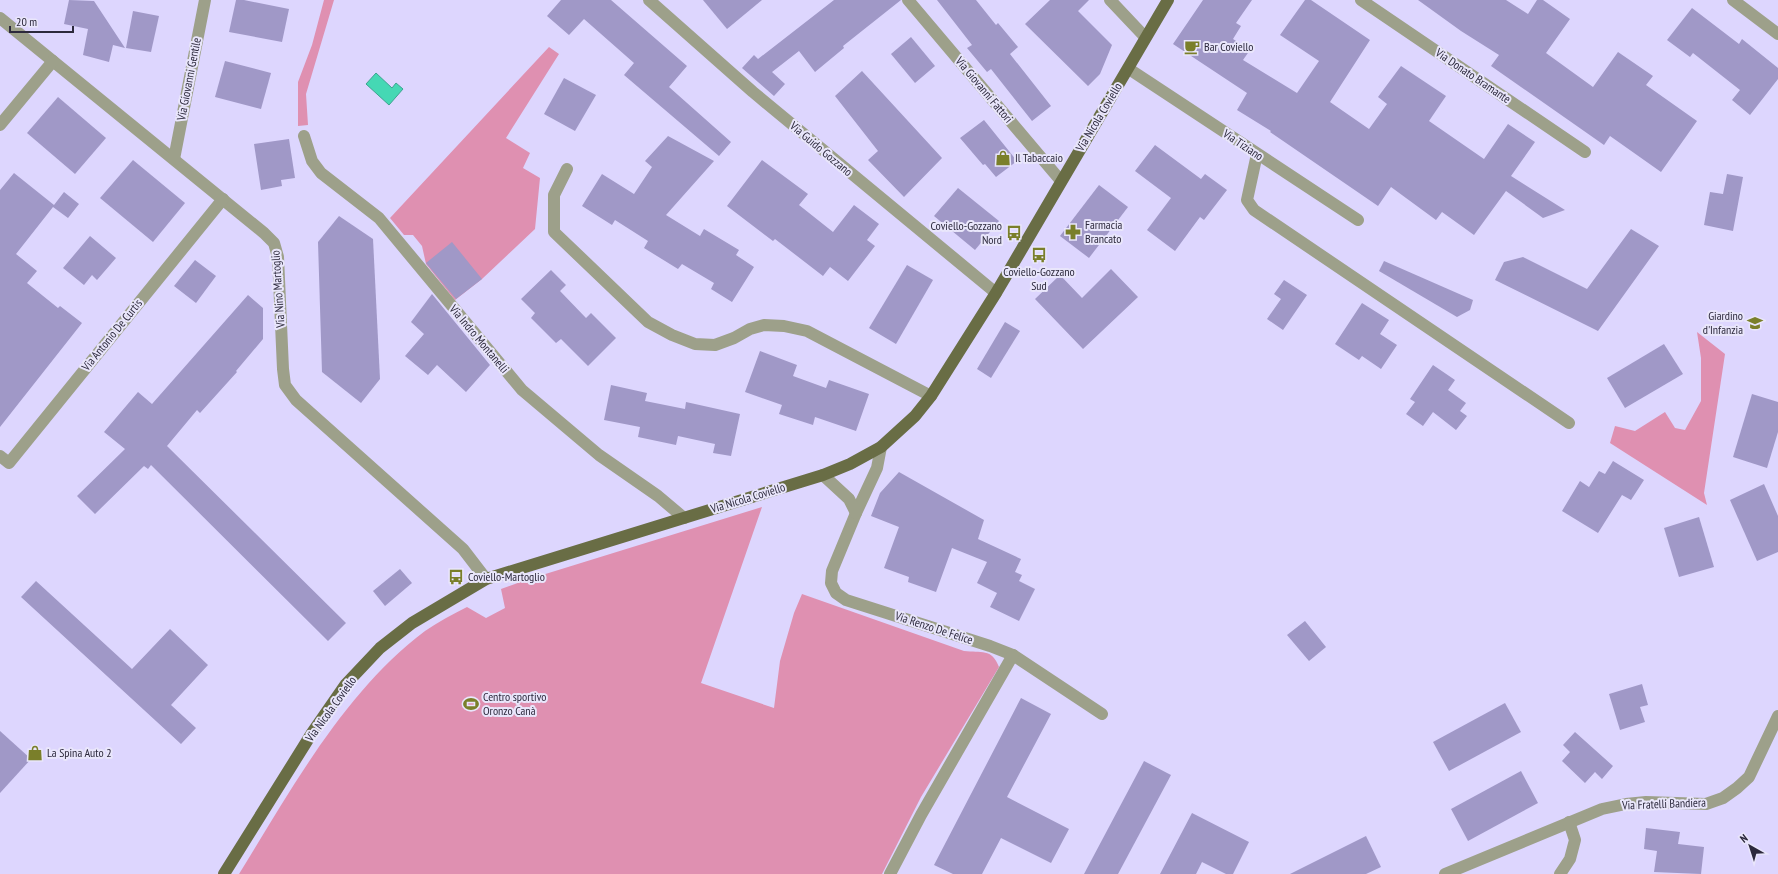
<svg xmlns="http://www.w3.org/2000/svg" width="1778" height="874" viewBox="0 0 1778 874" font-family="'PT Sans Narrow',sans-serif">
  <rect width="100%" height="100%" fill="#ddd6fe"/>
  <g fill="#df90b1">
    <path d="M 324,0 L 334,0 L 306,94 L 308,125 L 298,126 L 298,82 L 312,45 Z"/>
    <path d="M 549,47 L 559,54 L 506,138 L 530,153 L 523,168 L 540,178 L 535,229 L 482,279 L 455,300 L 426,264 L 422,246 L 413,235 L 404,235 L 390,218 Z"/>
    <path d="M 1697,332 L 1725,354 L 1704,493 L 1707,505 L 1610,443 L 1615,426 L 1635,431 L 1665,412 L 1675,428 L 1685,430 L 1701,401 L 1701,358 Z"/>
    <path d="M 762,507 L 701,683 L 774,708 L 780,661 L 794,613 L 802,594 L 964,651 C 981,653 992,648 999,667 L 921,797 L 882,874 L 239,874 C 291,790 344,692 425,631 C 438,622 453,614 467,607 L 486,618 L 505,608 L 501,589 L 526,580 Z"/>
  </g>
  <path fill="#45d8b4" stroke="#3ea490" d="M 376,73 L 392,88 L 396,83 L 403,89 L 389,105 L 366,84 Z"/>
  <g fill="#a098c7">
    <path d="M 69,0 L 94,1 L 125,48 L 113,45 L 109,62 L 83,55 L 88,29 L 64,24 Z"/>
    <path d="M 236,0 L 244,0 L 289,9 L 282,42 L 229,32 Z"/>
    <path d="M 561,0 L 611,0 L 687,66 L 669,87 L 731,142 L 719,156 L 624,75 L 634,63 L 584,19 L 569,35 L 547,16 Z"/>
    <path d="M 703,0 L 762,0 L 727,29 Z"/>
    <path d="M 834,0 L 901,0 L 843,46 L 844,48 L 815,72 L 799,51 L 772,72 L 785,84 L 774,96 L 742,68 L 754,55 L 758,59 Z"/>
    <path d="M 937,0 L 976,0 L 996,25 L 998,23 L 1018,47 L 1010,54 L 1051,106 L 1032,121 L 991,69 L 987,72 L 967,48 L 972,45 Z"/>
    <path d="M 1050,0 L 1089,0 L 1078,11 L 1112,45 L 1100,74 L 1088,86 L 1025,24 Z"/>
    <path d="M 1203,0 L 1252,0 L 1236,23 L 1241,26 L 1233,39 L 1250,50 L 1243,60 L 1297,93 L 1319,61 L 1280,35 L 1305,0 L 1311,0 L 1370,40 L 1330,102 L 1369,129 L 1387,104 L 1378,97 L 1401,66 L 1446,96 L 1429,121 L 1484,159 L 1508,124 L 1535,142 L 1511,176 L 1565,210 L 1543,218 L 1506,191 L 1474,235 L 1442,212 L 1436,220 L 1391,187 L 1378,206 L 1270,132 L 1271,131 L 1237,110 L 1247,93 L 1173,44 Z"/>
    <path d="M 1418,0 L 1506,0 L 1528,14 L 1537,0 L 1543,0 L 1570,19 L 1546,53 L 1593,87 L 1618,52 L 1653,76 L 1646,85 L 1697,121 L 1661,172 L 1610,136 L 1604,145 L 1491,66 L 1499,55 L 1461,31 Z"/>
    <path d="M 1692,8 L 1739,44 L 1742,39 L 1778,68 L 1778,79 L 1750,115 L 1732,100 L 1740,90 L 1693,53 L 1690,57 L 1667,40 Z"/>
    <path d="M 133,11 L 159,16 L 151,52 L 126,48 Z"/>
    <path d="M 911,37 L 935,66 L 915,83 L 891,54 Z"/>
    <path d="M 225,61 L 271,73 L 261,109 L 215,97 Z"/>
    <path d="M 862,71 L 942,158 L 904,197 L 868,160 L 878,151 L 835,96 Z"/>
    <path d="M 564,78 L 596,95 L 575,131 L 544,114 Z"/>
    <path d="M 58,97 L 106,138 L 75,174 L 27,133 Z"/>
    <path d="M 984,120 L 1017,161 L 996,177 L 985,164 L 983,165 L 960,138 Z"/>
    <path d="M 668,136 L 714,161 L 666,215 L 700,236 L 704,229 L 739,250 L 736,255 L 754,267 L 732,302 L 711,289 L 714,283 L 682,264 L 678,269 L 644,248 L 648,241 L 615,220 L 612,225 L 582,206 L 602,174 L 634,194 L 652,167 L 645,161 Z"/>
    <path d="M 289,139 L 295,178 L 281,180 L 282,186 L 261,190 L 254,144 Z"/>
    <path d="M 1155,145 L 1201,179 L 1205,174 L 1227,190 L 1204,220 L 1200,217 L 1175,251 L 1147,230 L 1171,198 L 1135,171 Z"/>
    <path d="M 133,160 L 185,203 L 153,242 L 100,198 Z"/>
    <path d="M 762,160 L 808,194 L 799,205 L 833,232 L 854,205 L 879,224 L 867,240 L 875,246 L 848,281 L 830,267 L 823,276 L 775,239 L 773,241 L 727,206 Z"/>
    <path d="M 14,173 L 54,205 L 64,192 L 79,204 L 68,218 L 53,207 L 16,254 L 37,271 L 27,283 L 58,308 L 60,306 L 82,323 L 0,427 L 0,190 Z"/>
    <path d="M 1727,174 L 1743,177 L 1733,231 L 1704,225 L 1710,192 L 1723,194 Z"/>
    <path d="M 1099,185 L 1128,207 L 1089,258 L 1060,236 Z"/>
    <path d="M 958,188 L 999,221 L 975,250 L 934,216 Z"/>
    <path d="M 339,216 L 373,239 L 380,379 L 361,403 L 322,372 L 318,242 Z"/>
    <path d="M 1631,229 L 1659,246 L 1598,331 L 1495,280 L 1504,262 L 1523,257 L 1587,289 Z"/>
    <path d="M 90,236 L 116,258 L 97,280 L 92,275 L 84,285 L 63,268 Z"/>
    <path d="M 452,242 L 482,279 L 456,299 L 426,263 Z"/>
    <path d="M 195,260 L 216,276 L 196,303 L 174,286 Z"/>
    <path d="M 1384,261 L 1473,300 L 1470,310 L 1457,317 L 1379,271 Z"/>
    <path d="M 907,265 L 933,280 L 896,344 L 869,328 Z"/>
    <path d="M 1111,269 L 1138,297 L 1083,349 L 1035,299 L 1060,275 L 1082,298 Z"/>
    <path d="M 551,270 L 566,285 L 560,291 L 586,318 L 591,313 L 616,338 L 588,366 L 561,339 L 556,343 L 531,318 L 535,313 L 521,299 Z"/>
    <path d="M 1284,280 L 1307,295 L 1283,330 L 1267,319 L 1281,299 L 1274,294 Z"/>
    <path d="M 432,294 L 490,365 L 466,392 L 437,365 L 428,375 L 405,356 L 424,334 L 411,322 Z"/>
    <path d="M 248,295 L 263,308 L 263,339 L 236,371 L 237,372 L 200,413 L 197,410 L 167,446 L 346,623 L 328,641 L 151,465 L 148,469 L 144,466 L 95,514 L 77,496 L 125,449 L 104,432 L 138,392 L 152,404 Z"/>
    <path d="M 1362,303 L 1389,320 L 1380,334 L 1397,345 L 1381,369 L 1362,356 L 1359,360 L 1335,344 Z"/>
    <path d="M 1005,322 L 1020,331 L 991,378 L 977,369 Z"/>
    <path d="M 1664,344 L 1683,374 L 1625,408 L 1607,378 Z"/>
    <path d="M 760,351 L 797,365 L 793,376 L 826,388 L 829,380 L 869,394 L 856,431 L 815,417 L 813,425 L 779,414 L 782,405 L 745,392 Z"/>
    <path d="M 1433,365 L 1455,380 L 1448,390 L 1466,403 L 1460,411 L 1467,416 L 1456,430 L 1433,412 L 1423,426 L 1406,414 L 1415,402 L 1410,399 Z"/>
    <path d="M 611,385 L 647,393 L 645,401 L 685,409 L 686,402 L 740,414 L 731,456 L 713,453 L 715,444 L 678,436 L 676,445 L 638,437 L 640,427 L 604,420 Z"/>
    <path d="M 1752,394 L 1778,402 L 1778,432 L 1767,468 L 1733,457 Z"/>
    <path d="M 1613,461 L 1644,480 L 1631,500 L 1622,495 L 1598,533 L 1562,511 L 1580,481 L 1589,487 L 1599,471 L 1605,474 Z"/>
    <path d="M 899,472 L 984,520 L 978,539 L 1021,559 L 1015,572 L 1022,575 L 1019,581 L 1035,589 L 1019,621 L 990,607 L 997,593 L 977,583 L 987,562 L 952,548 L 936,592 L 908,582 L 909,577 L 884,568 L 899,527 L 871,516 L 880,493 Z"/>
    <path d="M 1764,484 L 1778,516 L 1778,552 L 1757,561 L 1730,500 Z"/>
    <path d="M 1699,517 L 1714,567 L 1679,577 L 1664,528 Z"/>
    <path d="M 400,569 L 412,583 L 385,606 L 373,591 Z"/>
    <path d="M 36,581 L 132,669 L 170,629 L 208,665 L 171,705 L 196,728 L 181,744 L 21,597 Z"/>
    <path d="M 1305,621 L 1326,647 L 1309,661 L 1287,635 Z"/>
    <path d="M 1642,684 L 1648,705 L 1640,707 L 1645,722 L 1620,730 L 1609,694 Z"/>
    <path d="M 1021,698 L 1051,714 L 1007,797 L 1069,829 L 1051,863 L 1001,838 L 982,874 L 953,874 L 934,865 Z"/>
    <path d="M 1505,703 L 1521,732 L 1449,771 L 1433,742 Z"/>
    <path d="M 0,731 L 31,759 L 0,793 Z"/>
    <path d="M 1575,732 L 1613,766 L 1602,779 L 1595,772 L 1585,783 L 1562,761 L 1570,752 L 1563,745 Z"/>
    <path d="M 1144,761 L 1171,775 L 1118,874 L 1084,874 Z"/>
    <path d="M 1521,771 L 1538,803 L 1468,841 L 1451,809 Z"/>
    <path d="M 1192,813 L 1249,842 L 1233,874 L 1226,874 L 1202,862 L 1196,874 L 1160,874 Z"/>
    <path d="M 1646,828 L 1680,832 L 1678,844 L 1704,847 L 1701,874 L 1654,872 L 1657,851 L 1644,849 Z"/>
    <path d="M 1366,836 L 1381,867 L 1366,874 L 1290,874 Z"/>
  </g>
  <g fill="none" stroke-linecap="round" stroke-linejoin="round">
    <g stroke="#9da08a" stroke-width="12">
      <path d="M 649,0 L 753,92 L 996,293"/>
      <path d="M 908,0 L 1061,181"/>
      <path d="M 1110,0 L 1145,37"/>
      <path d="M 1361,0 L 1585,152"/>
      <path d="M 1733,0 L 1778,34"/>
      <path d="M 0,18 L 264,233 L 274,243 L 278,257 L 283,369 L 285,385 L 296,400 L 463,549 L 486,579"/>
      <path d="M 1129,69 L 1358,220"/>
      <path d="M 0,125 L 53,61"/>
      <path d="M 304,136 L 312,161 L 321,173 L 379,218 L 522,390 L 599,455 L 658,496 L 684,518"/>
      <path d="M 1257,154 L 1247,200 L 1254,210 L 1569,423"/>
      <path d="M 174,159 L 205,0"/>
      <path d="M 567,169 L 554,195 L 554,232 L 648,322 L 672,335 L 695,344 L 715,345 L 734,338 L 750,329 L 764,325 L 784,326 L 807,331 L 931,396"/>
      <path d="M 881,447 L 877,468 L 856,513 L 832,571 L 831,583 L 836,593 L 846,600 L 990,646 L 1013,655 L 1102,714"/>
      <path d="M 0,456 L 9,463 L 223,199"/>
      <path d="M 823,475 L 849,499 L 856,513"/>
      <path d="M 890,874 L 921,815 L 1013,655"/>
      <path d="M 1445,874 L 1602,809 L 1626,804 L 1646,802 L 1706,804 L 1723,798 L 1737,788 L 1749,777 L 1778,716"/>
      <path d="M 1560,874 L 1570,859 L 1575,840 L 1569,822"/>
    </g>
    <path stroke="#696d45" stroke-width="12" d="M 224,874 L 312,733 L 346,684 L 380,648 L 412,623 L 486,579 L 823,475 L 850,464 L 881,447 L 915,416 L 931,396 L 996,293 L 1168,0"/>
  </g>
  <defs>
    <symbol id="cafe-bare" viewBox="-9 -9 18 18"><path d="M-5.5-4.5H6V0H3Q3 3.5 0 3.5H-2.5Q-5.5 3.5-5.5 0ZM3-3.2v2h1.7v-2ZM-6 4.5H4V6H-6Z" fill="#7a7f2a" stroke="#e9e6fb" stroke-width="2.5" paint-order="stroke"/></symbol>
    <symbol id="shop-bare" viewBox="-9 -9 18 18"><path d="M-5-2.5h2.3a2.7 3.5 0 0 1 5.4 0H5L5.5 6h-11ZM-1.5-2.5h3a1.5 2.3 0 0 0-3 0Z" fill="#7a7f2a" stroke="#e9e6fb" stroke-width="2.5" paint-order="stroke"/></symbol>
    <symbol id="pharmacy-bare" viewBox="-9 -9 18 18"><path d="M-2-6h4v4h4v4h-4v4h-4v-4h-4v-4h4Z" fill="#7a7f2a" stroke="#e9e6fb" stroke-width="2.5" paint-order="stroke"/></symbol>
    <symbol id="bus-bare" viewBox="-9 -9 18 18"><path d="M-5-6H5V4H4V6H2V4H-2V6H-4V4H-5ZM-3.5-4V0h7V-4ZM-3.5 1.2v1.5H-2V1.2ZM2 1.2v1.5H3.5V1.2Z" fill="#7a7f2a" stroke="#e9e6fb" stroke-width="2.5" paint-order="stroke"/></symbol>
    <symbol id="school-bare" viewBox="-9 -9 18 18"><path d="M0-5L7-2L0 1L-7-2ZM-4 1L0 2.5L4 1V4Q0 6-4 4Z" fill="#7a7f2a" stroke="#e9e6fb" stroke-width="2.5" paint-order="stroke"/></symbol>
    <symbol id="stadium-bare" viewBox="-9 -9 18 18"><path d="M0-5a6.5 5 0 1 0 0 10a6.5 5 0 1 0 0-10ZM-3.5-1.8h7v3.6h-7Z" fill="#7a7f2a" stroke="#e9e6fb" stroke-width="2.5" paint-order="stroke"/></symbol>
  </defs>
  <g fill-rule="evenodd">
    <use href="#cafe-bare" x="1181" y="36" width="22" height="22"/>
    <use href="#shop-bare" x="992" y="147" width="22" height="22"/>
    <use href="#pharmacy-bare" x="1062" y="221" width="22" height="22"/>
    <use href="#bus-bare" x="1003" y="222" width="22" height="22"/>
    <use href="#bus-bare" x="1028" y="244" width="22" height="22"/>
    <use href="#school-bare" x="1744" y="312" width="22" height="22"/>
    <use href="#bus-bare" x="445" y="566" width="22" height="22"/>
    <use href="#stadium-bare" x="460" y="693" width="22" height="22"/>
    <use href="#shop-bare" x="24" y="742" width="22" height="22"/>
  </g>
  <g text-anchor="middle" stroke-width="4" stroke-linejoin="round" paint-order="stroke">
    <g font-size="12" fill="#2c293c" stroke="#e9e6fb" text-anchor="start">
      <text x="1204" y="51">Bar Coviello</text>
      <text x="1015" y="162">Il Tabaccaio</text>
      <text x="1085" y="229">Farmacia<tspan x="1085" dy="14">Brancato</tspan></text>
      <text x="1002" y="230" text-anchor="end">Coviello-Gozzano<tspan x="1002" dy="14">Nord</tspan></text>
      <text x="1039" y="276" text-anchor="middle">Coviello-Gozzano<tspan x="1039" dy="14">Sud</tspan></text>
      <text x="1743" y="320" text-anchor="end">Giardino<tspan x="1743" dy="14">d'Infanzia</tspan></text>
      <text x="468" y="581">Coviello-Martoglio</text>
      <text x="483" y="701">Centro sportivo<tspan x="483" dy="14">Oronzo Canà</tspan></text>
      <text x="47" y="757">La Spina Auto 2</text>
    </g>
    <g font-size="12" fill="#2c293c" stroke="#e9e6fb">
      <text transform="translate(1473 76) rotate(34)" y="4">Via Donato Bramante</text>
      <text transform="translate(189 79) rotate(-79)" y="4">Via Giovanni Gentile</text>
      <text transform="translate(984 90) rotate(50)" y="4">Via Giovanni Fattori</text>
      <text transform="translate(1099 117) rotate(-59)" y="4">Via Nicola Coviello</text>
      <text transform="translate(1243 145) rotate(34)" y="4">Via Tiziano</text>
      <text transform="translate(821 149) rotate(40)" y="4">Via Guido Gozzano</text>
      <text transform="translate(278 289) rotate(-94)" y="4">Via Nino Martoglio</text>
      <text transform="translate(112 335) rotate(-51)" y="4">Via Antonio De Curtis</text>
      <text transform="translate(479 339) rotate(50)" y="4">Via Indro Montanelli</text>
      <text transform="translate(748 498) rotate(-17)" y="4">Via Nicola Coviello</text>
      <text transform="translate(934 628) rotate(18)" y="4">Via Renzo De Felice</text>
      <text transform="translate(331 709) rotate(-54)" y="4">Via Nicola Coviello</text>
      <text transform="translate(1664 804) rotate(-2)" y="4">Via Fratelli Bandiera</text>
    </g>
  </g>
  <g transform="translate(1750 846) rotate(321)" stroke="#e9e6fb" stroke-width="3" paint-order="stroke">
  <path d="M0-3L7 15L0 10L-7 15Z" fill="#2c293c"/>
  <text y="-6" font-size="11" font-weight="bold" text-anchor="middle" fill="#2c293c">N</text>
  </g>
  <path d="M10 26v6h63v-6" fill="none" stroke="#2c293c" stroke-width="2"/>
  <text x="16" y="26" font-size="12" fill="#2c293c" stroke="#e9e6fb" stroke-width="3" paint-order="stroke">20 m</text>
</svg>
